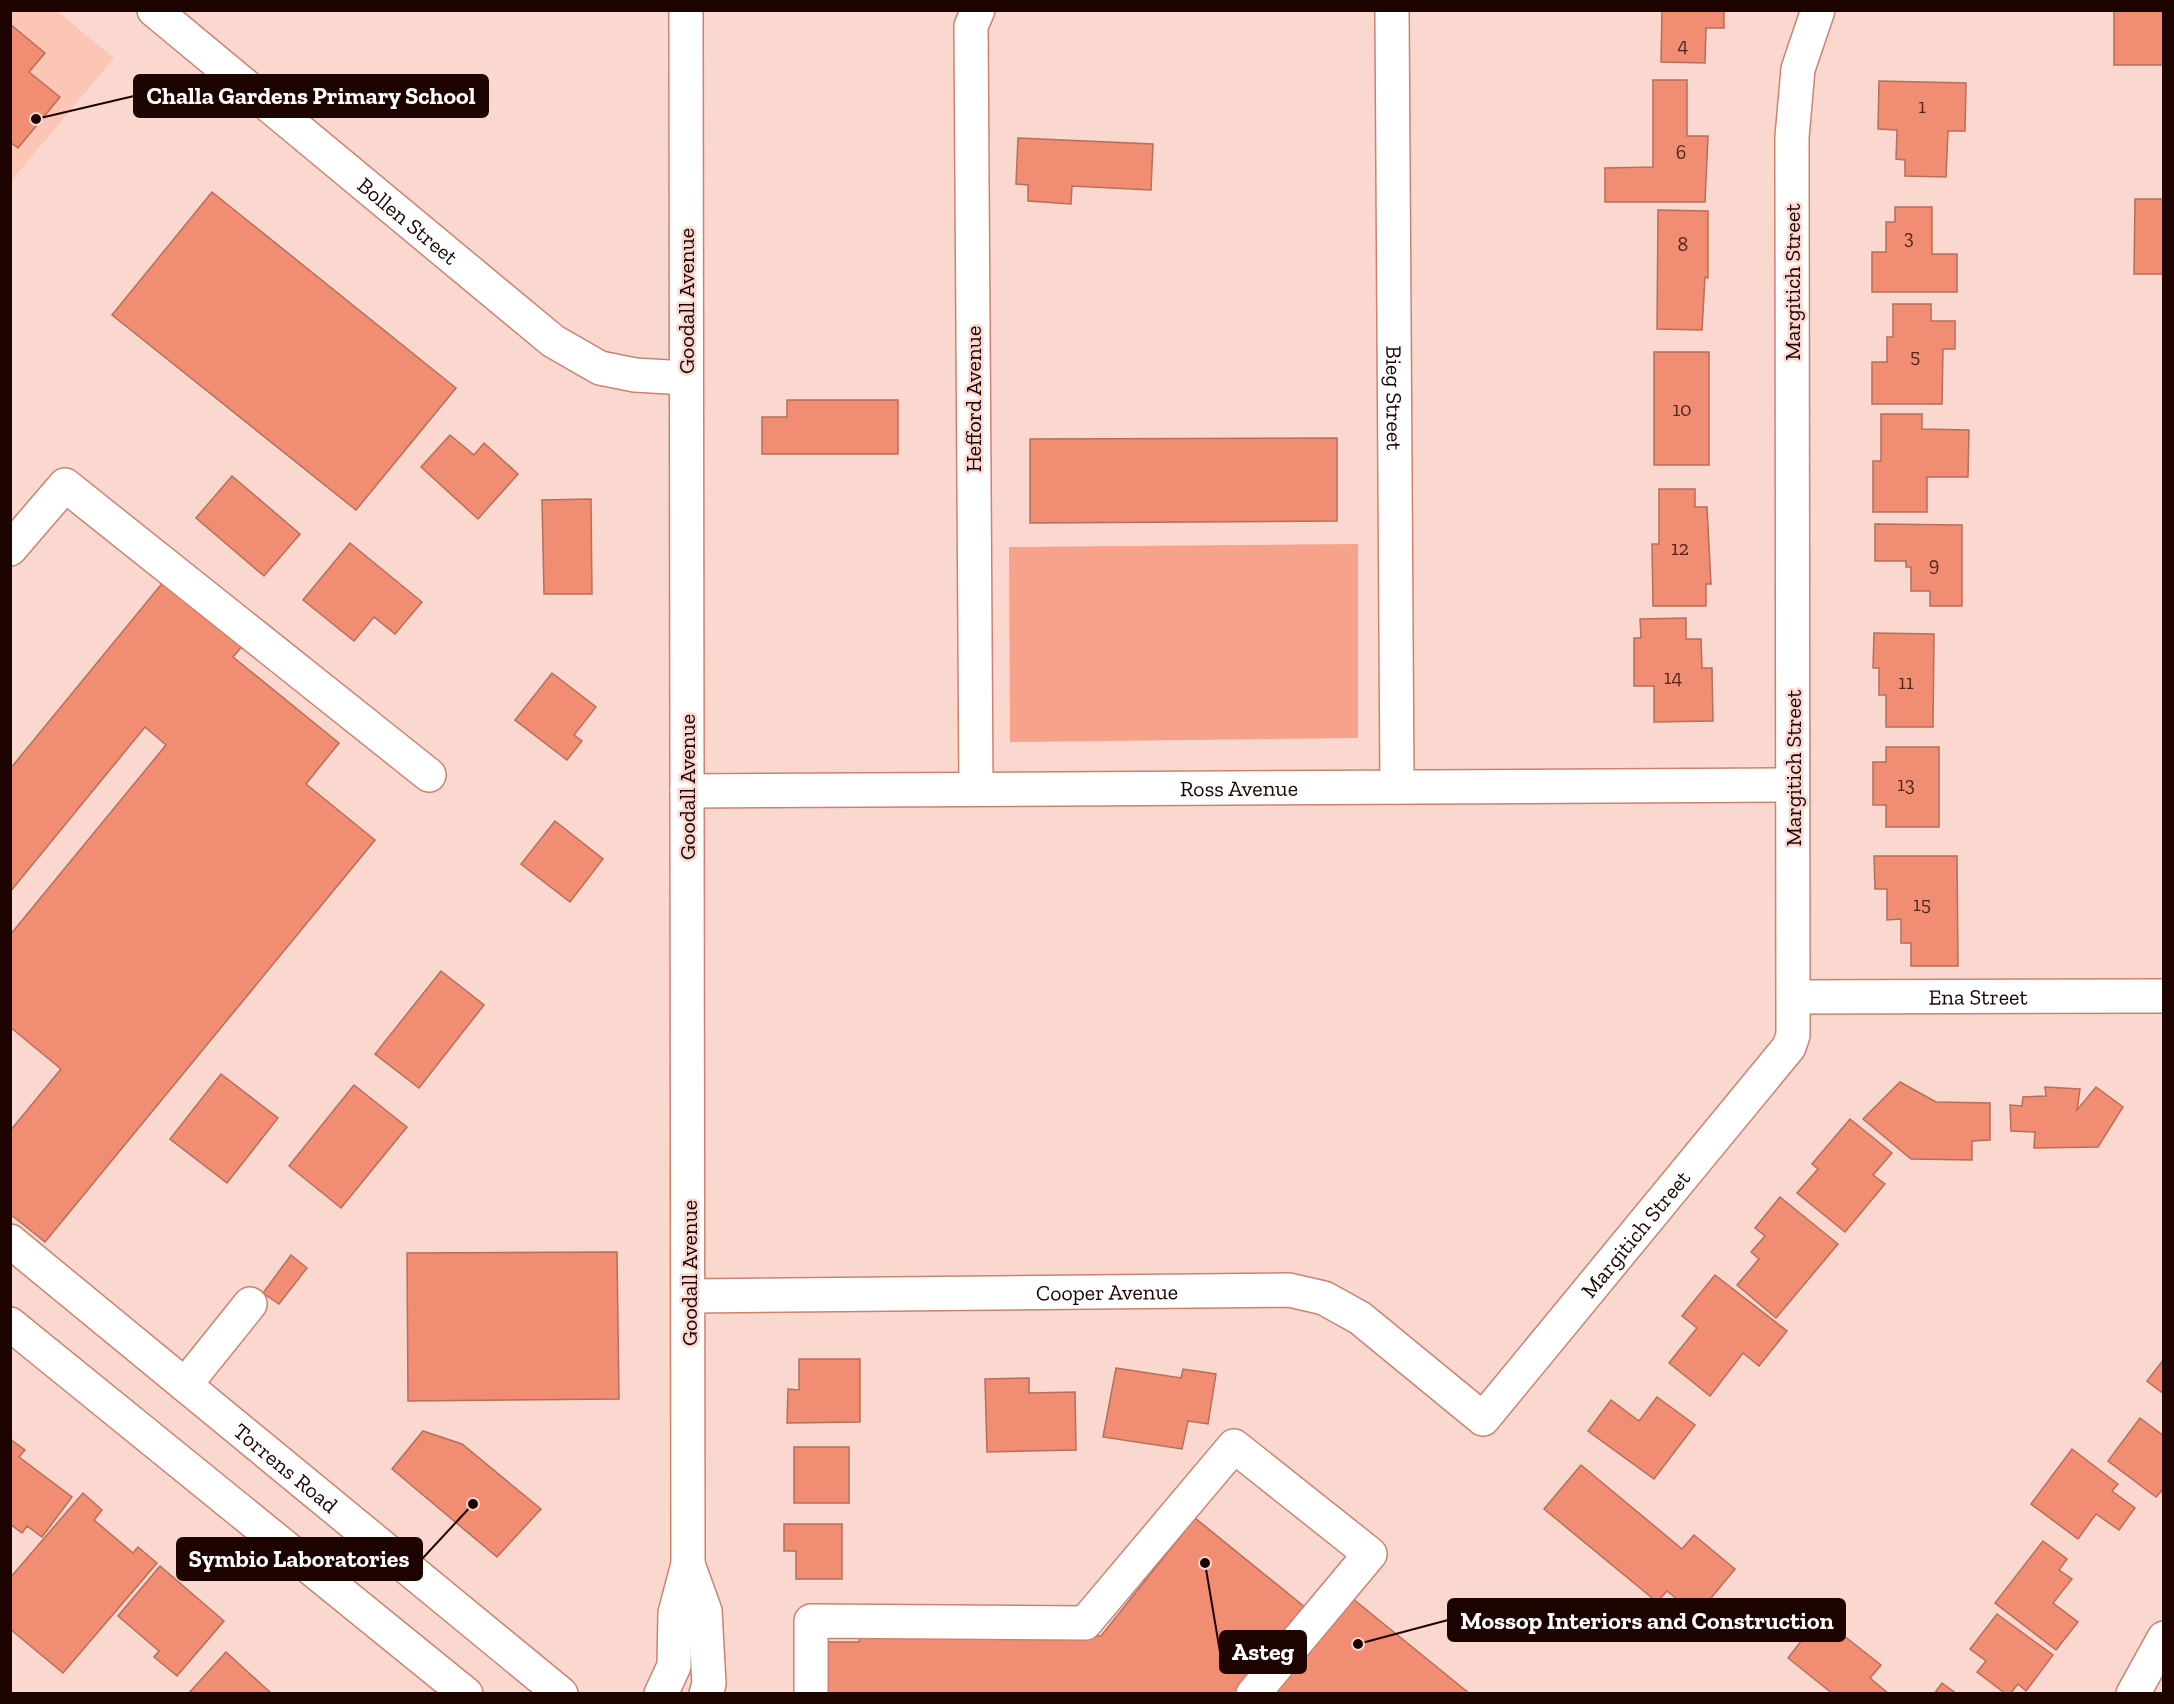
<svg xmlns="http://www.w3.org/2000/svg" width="2174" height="1704" viewBox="0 0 2174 1704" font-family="'Zilla Slab',serif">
  <rect width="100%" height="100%" fill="#fad8cf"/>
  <path fill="#fcc6b7" d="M 11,11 L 57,11 L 114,58 L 11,181 Z"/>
  <path fill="#f7a28b" d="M 1358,544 L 1358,738 L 1010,742 L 1009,547 Z"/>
  <g fill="#f18d72" stroke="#b76e5a" stroke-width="1.5">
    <path d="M 1662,10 L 1724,10 L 1724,28 L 1706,28 L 1705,63 L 1661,62 Z"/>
    <rect x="2114" y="10" width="50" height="55"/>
    <path d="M 10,24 L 45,53 L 29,72 L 60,97 L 18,148 L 10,142 Z"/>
    <path d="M 1653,80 L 1687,80 L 1687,136 L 1708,136 L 1705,202 L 1605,202 L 1605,168 L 1653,167 Z"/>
    <path d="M 1879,81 L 1966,83 L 1965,131 L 1948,131 L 1946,177 L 1905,176 L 1905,160 L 1896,159 L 1897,130 L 1878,129 Z"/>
    <path d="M 1018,138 L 1153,144 L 1151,190 L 1072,186 L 1071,204 L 1028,201 L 1028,185 L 1016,184 Z"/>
    <path d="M 212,192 L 456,388 L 356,510 L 112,315 Z"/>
    <path d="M 2135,199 L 2164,199 L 2164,274 L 2134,274 Z"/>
    <path d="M 1895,207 L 1932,207 L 1932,254 L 1957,254 L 1957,292 L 1872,292 L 1872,252 L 1886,252 L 1886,222 L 1895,222 Z"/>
    <path d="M 1658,210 L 1708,211 L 1708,278 L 1705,277 L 1702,330 L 1657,329 Z"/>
    <path d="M 1893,304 L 1931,304 L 1931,321 L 1955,321 L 1955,349 L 1943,349 L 1942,404 L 1872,404 L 1872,362 L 1887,362 L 1887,337 L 1893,337 Z"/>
    <rect x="1654" y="352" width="55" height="113"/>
    <path d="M 787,400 L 898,400 L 898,454 L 762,454 L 762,417 L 787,417 Z"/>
    <path d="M 1881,414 L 1922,414 L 1922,429 L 1969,430 L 1968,477 L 1927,477 L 1927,512 L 1873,512 L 1873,461 L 1881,461 Z"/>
    <path d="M 450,435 L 474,455 L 484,443 L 518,474 L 478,519 L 421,467 Z"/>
    <path d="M 1337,438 L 1337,521 L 1030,523 L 1030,439 Z"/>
    <path d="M 232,476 L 300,534 L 264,576 L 196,518 Z"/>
    <path d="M 1659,489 L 1695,489 L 1695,507 L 1707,507 L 1711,584 L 1706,584 L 1706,606 L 1653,606 L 1652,544 L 1659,544 Z"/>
    <path d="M 591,499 L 592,594 L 544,594 L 542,500 Z"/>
    <path d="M 1875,524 L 1962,525 L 1962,606 L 1930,606 L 1930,591 L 1911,591 L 1911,567 L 1906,567 L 1906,561 L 1875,561 Z"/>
    <path d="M 350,543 L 422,602 L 395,634 L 374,617 L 354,641 L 303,600 Z"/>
    <path d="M 164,581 L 243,645 L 233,657 L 339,743 L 306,784 L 375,840 L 45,1242 L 10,1214 L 10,1131 L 61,1069 L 10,1027 L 10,935 L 166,745 L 145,727 L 10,892 L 10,769 Z"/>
    <path d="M 1686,618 L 1686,639 L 1701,639 L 1702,668 L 1712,668 L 1713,721 L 1654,722 L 1654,686 L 1634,686 L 1634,638 L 1641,638 L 1640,619 Z"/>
    <path d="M 1874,633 L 1934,634 L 1933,727 L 1886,727 L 1886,695 L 1879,695 L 1879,668 L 1873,668 Z"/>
    <path d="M 552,673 L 596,707 L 574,735 L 582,741 L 567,760 L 515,720 Z"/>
    <path d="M 1886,747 L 1939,747 L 1939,827 L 1886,827 L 1886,805 L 1873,805 L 1873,762 L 1886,762 Z"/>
    <path d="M 555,821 L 603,859 L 570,902 L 521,864 Z"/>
    <path d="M 1874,856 L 1957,856 L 1958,966 L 1911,966 L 1911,943 L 1901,943 L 1901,919 L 1887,920 L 1887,889 L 1875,889 Z"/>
    <path d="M 441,971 L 484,1005 L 419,1088 L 375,1054 Z"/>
    <path d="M 221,1074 L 278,1118 L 227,1183 L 170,1139 Z"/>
    <path d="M 1900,1082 L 1936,1102 L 1990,1103 L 1990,1140 L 1972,1141 L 1972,1160 L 1911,1159 L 1863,1119 Z"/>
    <path d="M 354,1085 L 407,1127 L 341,1208 L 289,1166 Z"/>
    <path d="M 2045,1087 L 2080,1089 L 2077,1110 L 2096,1087 L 2123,1107 L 2098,1147 L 2034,1148 L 2035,1132 L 2011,1131 L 2010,1105 L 2022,1106 L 2023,1097 L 2046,1096 Z"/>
    <path d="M 1850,1119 L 1892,1153 L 1873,1175 L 1885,1184 L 1845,1232 L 1797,1193 L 1818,1169 L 1812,1164 Z"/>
    <path d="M 1780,1197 L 1838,1244 L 1776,1318 L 1737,1285 L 1759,1259 L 1751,1252 L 1765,1236 L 1755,1228 Z"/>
    <path d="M 617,1252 L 619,1399 L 408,1401 L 407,1253 Z"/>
    <path d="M 291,1255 L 307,1268 L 279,1304 L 263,1293 Z"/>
    <path d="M 1715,1275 L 1787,1331 L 1759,1366 L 1743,1353 L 1710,1396 L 1669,1363 L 1697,1328 L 1682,1316 Z"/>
    <path d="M 799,1359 L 860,1359 L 860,1422 L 787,1423 L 788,1389 L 799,1390 Z"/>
    <path d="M 2164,1359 L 2164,1394 L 2147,1381 Z"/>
    <path d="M 1116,1368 L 1181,1378 L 1183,1369 L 1216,1374 L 1208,1424 L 1188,1421 L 1182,1449 L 1103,1437 Z"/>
    <path d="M 1029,1378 L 1029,1393 L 1075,1392 L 1076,1450 L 987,1452 L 985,1379 Z"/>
    <path d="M 1657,1397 L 1695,1425 L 1654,1479 L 1588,1431 L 1611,1400 L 1639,1421 Z"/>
    <path d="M 2140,1418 L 2164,1436 L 2164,1488 L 2156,1497 L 2108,1461 Z"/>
    <path d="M 423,1431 L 462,1444 L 541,1509 L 497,1557 L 392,1469 Z"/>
    <path d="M 10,1439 L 25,1450 L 19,1457 L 72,1497 L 42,1537 L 27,1526 L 22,1533 L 10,1524 Z"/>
    <rect x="794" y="1447" width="55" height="56"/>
    <path d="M 2072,1449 L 2118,1484 L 2112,1491 L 2135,1508 L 2119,1530 L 2096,1514 L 2078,1539 L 2031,1504 Z"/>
    <path d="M 1581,1465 L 1682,1549 L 1694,1535 L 1735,1569 L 1697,1615 L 1667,1591 L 1657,1602 L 1544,1509 Z"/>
    <path d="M 83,1493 L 102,1510 L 94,1520 L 133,1553 L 138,1547 L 157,1563 L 63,1673 L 10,1629 L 10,1578 Z"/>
    <path d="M 1195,1518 L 1306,1608 L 1236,1694 L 827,1694 L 827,1642 L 859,1642 L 860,1634 L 1101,1636 Z"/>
    <path d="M 784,1524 L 842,1524 L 842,1579 L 796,1579 L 796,1551 L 784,1551 Z"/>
    <path d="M 2043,1541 L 2067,1559 L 2059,1570 L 2072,1579 L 2053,1603 L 2078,1622 L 2056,1650 L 1995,1603 Z"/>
    <path d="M 160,1566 L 224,1621 L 177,1676 L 154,1657 L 159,1651 L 118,1616 Z"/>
    <path d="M 1347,1594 L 1470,1694 L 1267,1694 Z"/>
    <path d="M 1997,1614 L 2053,1655 L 2026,1691 L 2018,1684 L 2010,1694 L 2006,1694 L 1977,1672 L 1986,1661 L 1970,1649 Z"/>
    <path d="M 1820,1617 L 1881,1665 L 1870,1678 L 1889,1694 L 1833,1694 L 1788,1658 Z"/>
    <path d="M 226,1652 L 272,1694 L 188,1694 Z"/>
    <path d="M 1942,1683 L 1957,1694 L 1934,1694 Z"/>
  </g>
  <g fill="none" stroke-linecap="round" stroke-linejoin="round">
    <defs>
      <g id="minor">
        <path id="s1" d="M 154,10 L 553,341 L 600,368 L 635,375 L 686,378"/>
        <path id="s2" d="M 1392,10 L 1397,787"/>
        <path d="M 10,549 L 65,485 L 429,775"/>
        <path d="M 976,788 L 971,26 L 978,10"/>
        <path id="s3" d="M 687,791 L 1792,785"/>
        <path id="s4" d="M 1794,997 L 2164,996"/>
        <path id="s5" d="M 689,1296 L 1289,1290 L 1324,1298 L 1360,1318 L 1483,1419 L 1789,1047 L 1793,1035 L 1792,137 L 1798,69 L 1818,10"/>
        <path d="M 185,1385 L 250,1304"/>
        <path d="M 688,1564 L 705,1611 L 709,1684 L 706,1694"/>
        <path d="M 661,1694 L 674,1666 L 675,1613 L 688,1564 L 686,10"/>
        <path d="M 811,1694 L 811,1621 L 1085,1623 L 1234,1446 L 1370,1554 L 1253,1694"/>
        <path d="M 2133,1694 L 2164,1638"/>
      </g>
      <g id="major">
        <path id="s6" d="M 10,1241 L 561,1694"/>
        <path d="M 10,1324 L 466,1694"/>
      </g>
    </defs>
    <use href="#minor" stroke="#ce826e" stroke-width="36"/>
    <use href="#major" stroke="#ce826e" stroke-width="36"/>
    <use href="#minor" stroke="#fff" stroke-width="33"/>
    <use href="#major" stroke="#fff" stroke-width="33"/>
  </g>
  <g text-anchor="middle" stroke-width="5" stroke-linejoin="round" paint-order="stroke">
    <g font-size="20" fill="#52261d">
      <text x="1683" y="52">4</text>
      <text x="1922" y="113">1</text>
      <text x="1681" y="159">6</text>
      <text x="1909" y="244">3</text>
      <text x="1683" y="251">8</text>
      <text x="1915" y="363">5</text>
      <text x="1682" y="416">10</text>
      <text x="1680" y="555">12</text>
      <text x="1934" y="571">9</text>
      <text x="1673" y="684">14</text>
      <text x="1906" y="689">11</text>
      <text x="1906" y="791">13</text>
      <text x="1922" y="911">15</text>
    </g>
    <g font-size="22" fill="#1d0401" stroke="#fad8cf">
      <text dy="8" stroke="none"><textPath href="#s1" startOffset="330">Bollen Street</textPath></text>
      <text transform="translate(1792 282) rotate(-90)" y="8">Margitich Street</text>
      <text transform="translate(686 301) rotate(-90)" y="8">Goodall Avenue</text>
      <text transform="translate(973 399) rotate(-90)" y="8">Hefford Avenue</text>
      <text dy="8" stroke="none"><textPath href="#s2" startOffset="388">Bieg Street</textPath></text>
      <text transform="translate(1793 768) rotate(-90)" y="8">Margitich Street</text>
      <text transform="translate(687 787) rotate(-90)" y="8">Goodall Avenue</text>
      <text dy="8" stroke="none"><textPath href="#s3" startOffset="552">Ross Avenue</textPath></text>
      <text dy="8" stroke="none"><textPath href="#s4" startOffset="184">Ena Street</textPath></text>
      <text dy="8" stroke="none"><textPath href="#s5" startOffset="1076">Margitich Street</textPath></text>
      <text transform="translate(689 1273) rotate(-90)" y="8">Goodall Avenue</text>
      <text dy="8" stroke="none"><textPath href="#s5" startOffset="418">Cooper Avenue</textPath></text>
      <text dy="8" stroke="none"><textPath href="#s6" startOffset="357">Torrens Road</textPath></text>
    </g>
  </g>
  <path fill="none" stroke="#1d0401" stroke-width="2" d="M36 119L134 96M473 1504L422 1559M1358 1644L1448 1620M1205 1563L1220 1652"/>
  <g fill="#1d0401" stroke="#fad8cf" stroke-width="2">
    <circle cx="36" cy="119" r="6"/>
    <circle cx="473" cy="1504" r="6"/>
    <circle cx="1358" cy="1644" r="6"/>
    <circle cx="1205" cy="1563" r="6"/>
  </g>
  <g fill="#1d0401" stroke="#1d0401" stroke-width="2">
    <rect x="134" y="75" width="354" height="42" rx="6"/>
    <rect x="177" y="1538" width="245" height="42" rx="6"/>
    <rect x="1448" y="1599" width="397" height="42" rx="6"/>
    <rect x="1220" y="1631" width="86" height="42" rx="6"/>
  </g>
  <g font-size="24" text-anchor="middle" font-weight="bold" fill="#fff">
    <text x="311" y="104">Challa Gardens Primary School</text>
    <text x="299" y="1567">Symbio Laboratories</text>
    <text x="1647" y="1629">Mossop Interiors and Construction</text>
    <text x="1263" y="1660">Asteg</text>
  </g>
  <rect width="2174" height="1704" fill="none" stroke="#1d0401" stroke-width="24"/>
</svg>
